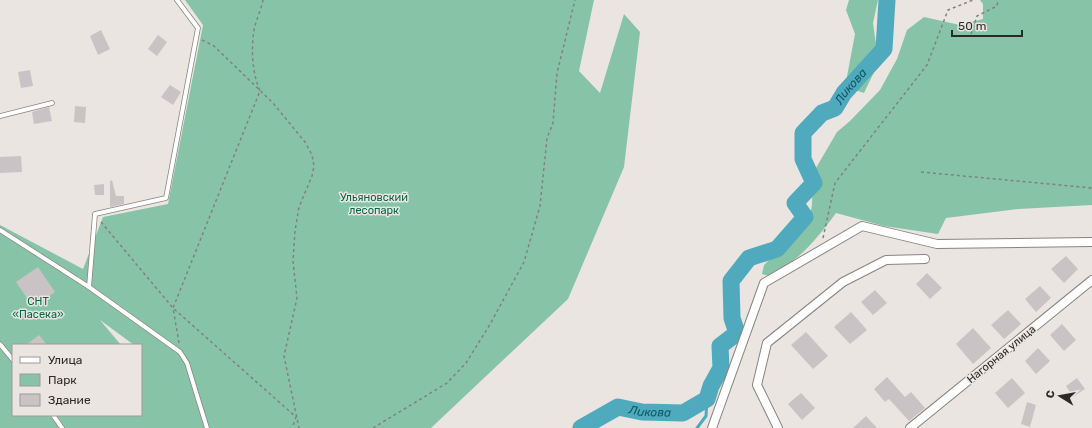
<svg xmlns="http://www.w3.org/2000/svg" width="1092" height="428" viewBox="0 0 1092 428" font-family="Rubik,sans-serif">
  <rect width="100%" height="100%" fill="#eae5e1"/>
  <g fill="#87c4a7" fill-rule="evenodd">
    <path d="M 185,0 L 594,0 L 579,71 L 600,93 L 624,14 L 640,32 L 624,167 L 568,299 L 431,428 L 0,428 L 0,225 L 83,269 L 103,217 L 168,204 L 203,25 ZM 100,320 L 134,345 L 141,345 L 141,415 L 13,415 L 13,345 L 121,345 Z"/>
    <path d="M 849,0 L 878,0 L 873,23 L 876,44 L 875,70 L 864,93 L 845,87 L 855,34 L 846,10 Z"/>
    <path d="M 980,0 L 1092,0 L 1092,205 L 1019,209 L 946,218 L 938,234 L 884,226 L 836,213 C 815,241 801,259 769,276 L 762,274 L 764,265 L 784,245 L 802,232 L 810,218 L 812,204 L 813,173 L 837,132 L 850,121 L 880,90 L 897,59 L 907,30 L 924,17 L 960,25 L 983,19 L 983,4 Z"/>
  </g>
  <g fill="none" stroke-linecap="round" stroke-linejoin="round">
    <path stroke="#50aabd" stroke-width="3" d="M 697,428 L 706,416 L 707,399"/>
    <path stroke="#50aabd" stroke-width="17" id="s1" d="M 581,428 L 618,407 L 642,412 L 683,413 L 707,399 L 711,386 L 721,368 L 720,346 L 737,333 L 732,318 L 731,281 L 749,258 L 777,249 L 805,217 L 795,203 L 814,183 L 803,159 L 803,133 L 822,113 L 835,108 L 844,93 L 884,49 L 887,0"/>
  </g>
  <g fill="#c9c3c6">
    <path d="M 101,30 L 110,49 L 98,55 L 90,36 Z"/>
    <path d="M 158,35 L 167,42 L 157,56 L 148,49 Z"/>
    <path d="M 30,70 L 33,86 L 21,88 L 18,72 Z"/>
    <path d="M 170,85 L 181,92 L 173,105 L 161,97 Z"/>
    <path d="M 75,106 L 86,107 L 85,123 L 74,122 Z"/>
    <path d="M 49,107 L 52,121 L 34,124 L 32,112 Z"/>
    <path d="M 21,156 L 22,172 L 0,173 L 0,157 Z"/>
    <path d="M 112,180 L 116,196 L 124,196 L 124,204 L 110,207 L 110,181 Z"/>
    <path d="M 104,184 L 104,195 L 95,195 L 94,185 Z"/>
    <path d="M 1066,256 L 1078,269 L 1064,283 L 1051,269 Z"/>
    <path d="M 38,267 L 55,292 L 33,307 L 16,282 Z"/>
    <path d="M 927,273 L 942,288 L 930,299 L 916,284 Z"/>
    <path d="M 1040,286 L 1051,298 L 1036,312 L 1025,299 Z"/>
    <path d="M 875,290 L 887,303 L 873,315 L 861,302 Z"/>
    <path d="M 1008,310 L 1021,324 L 1004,339 L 991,325 Z"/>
    <path d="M 851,312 L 867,330 L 850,344 L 834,327 Z"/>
    <path d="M 1062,324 L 1076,340 L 1064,351 L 1050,335 Z"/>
    <path d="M 973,328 L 991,348 L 973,364 L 956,344 Z"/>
    <path d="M 806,332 L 828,356 L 813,369 L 791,345 Z"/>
    <path d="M 39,335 L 47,345 L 26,345 Z"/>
    <path d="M 1038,348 L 1050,361 L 1036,374 L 1025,361 Z"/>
    <path d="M 887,377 L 905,397 L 911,392 L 925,408 L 909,421 L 889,399 L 885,402 L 874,389 Z"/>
    <path d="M 1012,378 L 1025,393 L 1008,408 L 995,393 Z"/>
    <path d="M 1077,378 L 1085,389 L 1073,397 L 1066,386 Z"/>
    <path d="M 801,393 L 815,408 L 802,420 L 788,404 Z"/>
    <path d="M 1027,402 L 1036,405 L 1030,427 L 1021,424 Z"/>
    <path d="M 866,416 L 877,428 L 853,428 Z"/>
  </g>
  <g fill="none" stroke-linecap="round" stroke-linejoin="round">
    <defs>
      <g id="lane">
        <path d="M 0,116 L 52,103"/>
        <path d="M 0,230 L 89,287 L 180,352 L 187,363 L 207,428"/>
        <path d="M 89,287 L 95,214 L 166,198 L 198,28 L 177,0"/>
        <path d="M 0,344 L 13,360"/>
        <path d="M 53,415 L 62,428"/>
      </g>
      <g id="street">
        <path d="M 712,428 L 764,283 L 862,226 L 937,244 L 1092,242"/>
        <path d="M 778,428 L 757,385 L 767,343 L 843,282 L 886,260 L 925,259"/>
        <path d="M 910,428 L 1092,280"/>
      </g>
    </defs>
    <use href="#lane" stroke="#898481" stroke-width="5.5"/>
    <use href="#street" stroke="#898481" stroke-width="10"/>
    <g stroke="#83807e" stroke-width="1.5" stroke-dasharray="3 3" stroke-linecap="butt">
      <path d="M 971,34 L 977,16 L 997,6 L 998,0"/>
      <path d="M 202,40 L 214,46 L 273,103 L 305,142 L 312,155 L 314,166 L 312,176 L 299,207 L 295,231 L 293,261 L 297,298 L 284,356 L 299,428"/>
      <path d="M 921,172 L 1092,188"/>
      <path d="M 101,222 L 173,308 L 296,417 L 292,428"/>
      <path d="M 823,238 L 835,183 L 927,65 L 948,10 L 973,0"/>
      <path d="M 179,343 L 173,308 L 260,91 C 252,72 251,50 254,30 C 256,20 261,10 263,0"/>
      <path d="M 373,428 L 447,383 L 466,363 L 489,326 L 524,262 L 540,206 L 547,138 L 553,123 L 557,73 L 575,0"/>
    </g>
    <use href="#lane" stroke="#fff" stroke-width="4"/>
    <use href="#street" stroke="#fff" stroke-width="8"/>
  </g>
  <g text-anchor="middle" stroke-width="3" stroke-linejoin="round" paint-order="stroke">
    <g font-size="11" fill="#056647" stroke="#eae5e1">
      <text x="374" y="201">Ульяновский<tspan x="374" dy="13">лесопарк</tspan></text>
      <text x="38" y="305">СНТ<tspan x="38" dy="13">«Пасека»</tspan></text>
    </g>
    <g font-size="11" fill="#2c2a29" stroke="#eae5e1">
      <text transform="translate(1001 354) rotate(-39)" y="4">Нагорная улица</text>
    </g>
    <g font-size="12" font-style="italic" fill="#0a5866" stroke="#eae5e1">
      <text dy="4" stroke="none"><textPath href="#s1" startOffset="533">Ликова</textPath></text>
      <text dy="4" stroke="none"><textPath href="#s1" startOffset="75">Ликова</textPath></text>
    </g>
  </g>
  <rect x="12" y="344" width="130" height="72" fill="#eae5e1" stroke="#9e9a97"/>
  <rect x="20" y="357" width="20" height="6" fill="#ffffff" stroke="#9e9a97"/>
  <text x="48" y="364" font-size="12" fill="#2c2a29">Улица</text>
  <rect x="20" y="374" width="20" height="12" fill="#87c4a7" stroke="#9e9a97"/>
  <text x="48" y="384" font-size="12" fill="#2c2a29">Парк</text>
  <rect x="20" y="394" width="20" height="12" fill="#c9c3c6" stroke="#9e9a97"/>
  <text x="48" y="404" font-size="12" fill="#2c2a29">Здание</text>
  <g transform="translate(1060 396) rotate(281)" stroke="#eae5e1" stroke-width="3" paint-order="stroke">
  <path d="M0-3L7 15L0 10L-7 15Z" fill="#2c2a29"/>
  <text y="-6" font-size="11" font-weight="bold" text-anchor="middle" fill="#2c2a29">С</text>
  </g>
  <path d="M952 30v6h70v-6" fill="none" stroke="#2c2a29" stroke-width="2"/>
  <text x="958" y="30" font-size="12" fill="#2c2a29" stroke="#eae5e1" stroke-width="3" paint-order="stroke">50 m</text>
</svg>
